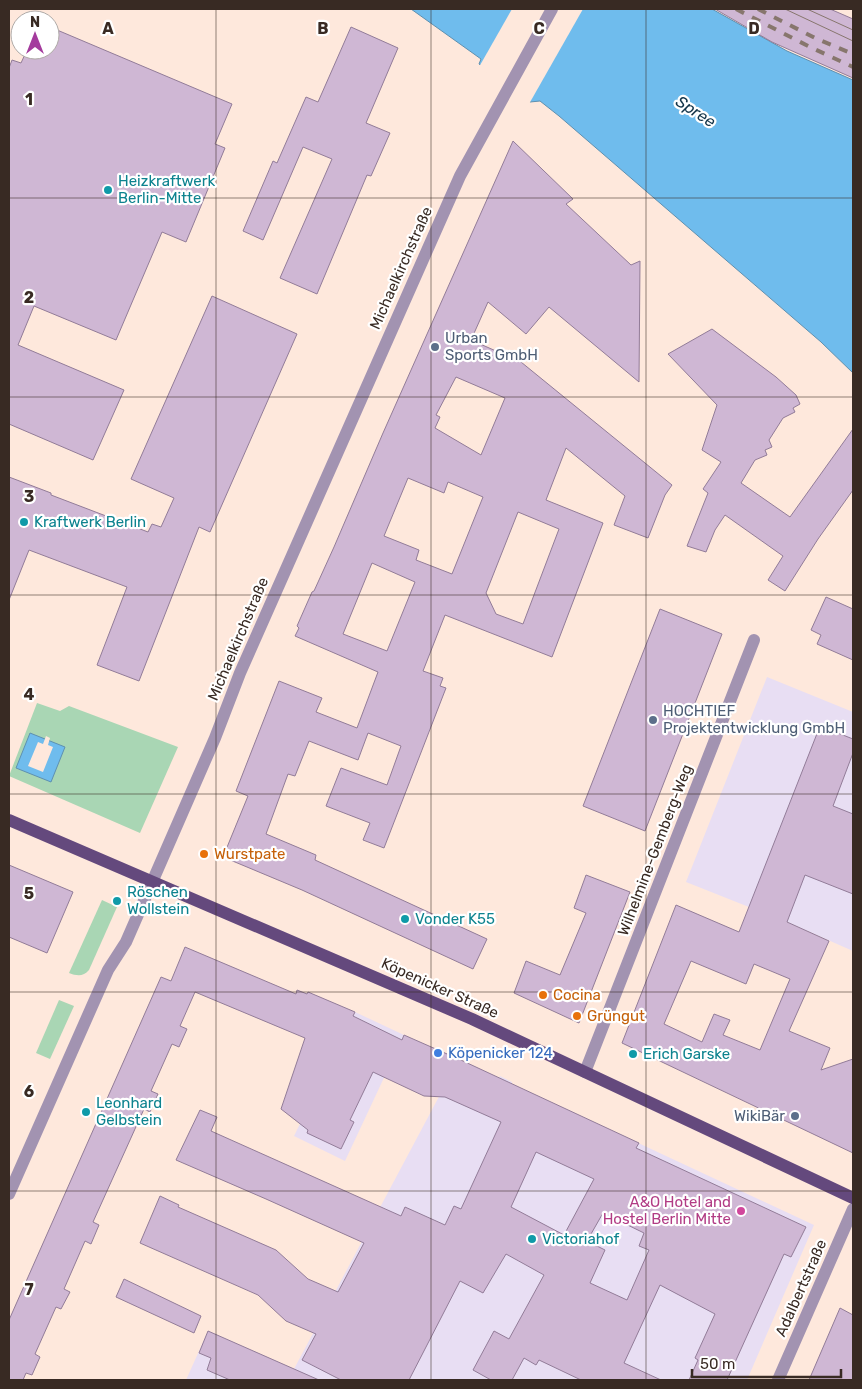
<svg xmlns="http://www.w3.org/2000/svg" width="862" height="1389" viewBox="0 0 862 1389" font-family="Rubik,sans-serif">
  <rect width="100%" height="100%" fill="#fee8dc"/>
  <g fill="#e8def3">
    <path d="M 767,677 L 853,712 L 853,951 L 787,922 L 686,882 Z"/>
    <path d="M 355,1012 L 404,1035 L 345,1161 L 294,1136 Z"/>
    <path d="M 459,1059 L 499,1078 L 500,1076 L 512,1082 L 512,1084 L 814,1225 L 747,1380 L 186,1380 L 208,1331 L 294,1369 Z"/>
  </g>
  <g fill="#a9d6b4">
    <path d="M 37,703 L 60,711 L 69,706 L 178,747 L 140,833 L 9,776 Z"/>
    <path d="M 102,900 L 117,907 L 89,970 C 83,977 77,976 69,973 Z"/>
    <path d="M 59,1000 L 74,1006 L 50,1059 L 36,1053 Z"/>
  </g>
  <g fill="#6fbced" stroke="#5e90b0">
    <path d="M 411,9 L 712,9 L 787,51 L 853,80 L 853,373 L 821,342 L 559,116 L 540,101 L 530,102 L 479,64 L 481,59 Z"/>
    <path d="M 30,733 L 65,747 L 51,782 L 16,768 Z"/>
  </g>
  <g fill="#fee8dc">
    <path d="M 512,9 L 583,9 L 529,104 L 479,67 Z"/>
    <path d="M 46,736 L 50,738 L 48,745 L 53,747 L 43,772 L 28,766 L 38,742 L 43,744 Z"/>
  </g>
  <g fill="#cfb7d4" stroke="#927c98" fill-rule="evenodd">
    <path d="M 715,9 L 830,9 L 853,19 L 853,78 L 772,42 Z"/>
    <path d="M 50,27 L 232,104 L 215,144 L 225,148 L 186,242 L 162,232 L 116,340 L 34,306 L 18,345 L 124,390 L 93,460 L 9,424 L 9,68 L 12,60 L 21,63 L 27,50 L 50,50 Z"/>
    <path d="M 351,27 L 398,48 L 366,123 L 390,133 L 371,176 L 367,175 L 317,294 L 280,278 L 332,159 L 303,147 L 263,240 L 243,231 L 273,161 L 277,163 L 306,97 L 318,102 Z"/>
    <path d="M 513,141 L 573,199 L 566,204 L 631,265 L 640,261 L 639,382 L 549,307 L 526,334 L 488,302 L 471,340 L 521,362 L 672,485 L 665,495 L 648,538 L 614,525 L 625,496 L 566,448 L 546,500 L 603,523 L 552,657 L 445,615 L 423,671 L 443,678 L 440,686 L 446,688 L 384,848 L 363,840 L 370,823 L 326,806 L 341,768 L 387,785 L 401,746 L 368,733 L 358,760 L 309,741 L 295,776 L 288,774 L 266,834 L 316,855 L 315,860 L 487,939 L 473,969 L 302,890 L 223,857 L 248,796 L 236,791 L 279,681 L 322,698 L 316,712 L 357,728 L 378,672 L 295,636 L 299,628 L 297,626 L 312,592 L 314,591 L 334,547 L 383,433 ZM 456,377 L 505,398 L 481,455 L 435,428 L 440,417 L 436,415 ZM 408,478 L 444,493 L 448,482 L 483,497 L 452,574 L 416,560 L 419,550 L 384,536 ZM 518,512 L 559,529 L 523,624 L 496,614 L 486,593 ZM 372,563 L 415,582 L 387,651 L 343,634 Z"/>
    <path d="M 212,296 L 297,334 L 210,532 L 199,527 L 139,681 L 97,665 L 127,587 L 29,550 L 9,600 L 9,477 L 51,493 L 51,495 L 148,532 L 152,524 L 161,527 L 174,498 L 131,479 Z"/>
    <path d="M 712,329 L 776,377 L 796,395 L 800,404 L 793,408 L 795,412 L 783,418 L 769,440 L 772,447 L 765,450 L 767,455 L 755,460 L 741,483 L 790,517 L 853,429 L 853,490 L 818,539 L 785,591 L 768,580 L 783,556 L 725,515 L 715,530 L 706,552 L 687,546 L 708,493 L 703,489 L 721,462 L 702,450 L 717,405 L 668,354 Z"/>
    <path d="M 826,597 L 853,609 L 853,660 L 817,644 L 821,635 L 811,630 Z"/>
    <path d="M 660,609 L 722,634 L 645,831 L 583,806 Z"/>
    <path d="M 820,726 L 853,739 L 853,753 L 833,806 L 853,814 L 853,894 L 805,875 L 787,922 L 829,941 L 789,1031 L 830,1048 L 821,1070 L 853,1059 L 853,1153 L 622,1043 L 676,905 L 739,932 ZM 691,961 L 746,984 L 754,964 L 790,979 L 760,1050 L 723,1035 L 730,1020 L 714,1014 L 702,1042 L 664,1024 Z"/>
    <path d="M 9,865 L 73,892 L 47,953 L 9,937 Z"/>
    <path d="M 586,875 L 630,892 L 579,1023 L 514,993 L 526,961 L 560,975 L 586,913 L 574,908 Z"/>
    <path d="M 185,947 L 296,994 L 297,990 L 307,994 L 308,992 L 355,1012 L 353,1016 L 402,1040 L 404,1035 L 463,1061 L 639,1143 L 636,1148 L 806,1227 L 791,1257 L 784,1254 L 727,1380 L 689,1380 L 698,1360 L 695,1358 L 715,1314 L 660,1285 L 624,1363 L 661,1380 L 581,1380 L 539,1360 L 536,1365 L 524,1358 L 512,1380 L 491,1380 L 473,1370 L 494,1331 L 509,1339 L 544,1275 L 506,1254 L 483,1293 L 460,1281 L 409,1380 L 341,1380 L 302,1360 L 316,1334 L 286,1321 L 258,1295 L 140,1243 L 160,1196 L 179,1205 L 178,1207 L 276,1250 L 308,1279 L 338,1292 L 364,1243 L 266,1199 L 176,1160 L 200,1110 L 217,1117 L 211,1131 L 401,1216 L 405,1207 L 445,1225 L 454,1206 L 461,1209 L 501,1122 L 445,1097 L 424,1096 L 373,1072 L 350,1120 L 354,1122 L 341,1149 L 307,1133 L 308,1130 L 281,1109 L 305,1038 L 195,992 L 180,1026 L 187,1029 L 179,1047 L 172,1044 L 151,1091 L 158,1094 L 150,1112 L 144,1109 L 93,1222 L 99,1225 L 91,1244 L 85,1241 L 64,1289 L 70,1292 L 61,1309 L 56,1307 L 35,1354 L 40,1357 L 32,1375 L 26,1373 L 23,1380 L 9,1380 L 9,1320 L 161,977 L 171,981 ZM 536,1152 L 594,1179 L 564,1235 L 511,1207 ZM 603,1213 L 644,1233 L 639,1246 L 649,1250 L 627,1300 L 590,1283 L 605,1250 L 587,1241 Z"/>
    <path d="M 124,1279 L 201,1316 L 194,1333 L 116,1297 Z"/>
    <path d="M 840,1308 L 853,1315 L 853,1380 L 809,1380 Z"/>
    <path d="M 208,1331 L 319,1380 L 230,1380 L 207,1370 L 211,1358 L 199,1353 Z"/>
  </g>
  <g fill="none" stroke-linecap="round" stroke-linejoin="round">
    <g stroke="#a293b1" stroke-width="12">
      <path d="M 585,1072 L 754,640"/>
      <path d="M 9,1194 L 108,970 L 126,942 L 215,738 L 240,673 L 460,176 L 552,9"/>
      <path d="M 778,1380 L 853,1209"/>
    </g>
    <path stroke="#64497d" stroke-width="12" d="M 9,820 L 472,1019 L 853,1198"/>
    <g stroke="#87766d" stroke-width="1">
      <path d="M 785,9 L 853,41"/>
      <path d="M 807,9 L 853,30"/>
    </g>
    <g stroke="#87766d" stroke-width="4" stroke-dasharray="9 9" stroke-linecap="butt">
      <path d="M 736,9 L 810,47 L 853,67"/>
      <path d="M 758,9 L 815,38 L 853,54"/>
    </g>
  </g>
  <path fill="none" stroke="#382a23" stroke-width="1" stroke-opacity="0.55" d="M 216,9 L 216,1380M 431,9 L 431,1380M 646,9 L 646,1380M 9,198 L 853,198M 9,397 L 853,397M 9,595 L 853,595M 9,794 L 853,794M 9,992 L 853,992M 9,1191 L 853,1191"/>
  <g fill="#0f9aa8" stroke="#fff" stroke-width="2">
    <circle cx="108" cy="190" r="5"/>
    <circle cx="24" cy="522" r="5"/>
    <circle cx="117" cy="901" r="5"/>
    <circle cx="405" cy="919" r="5"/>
    <circle cx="633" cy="1054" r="5"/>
    <circle cx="86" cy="1112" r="5"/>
    <circle cx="532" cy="1239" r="5"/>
  </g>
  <g fill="#5c6f8a" stroke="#fff" stroke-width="2">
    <circle cx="435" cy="347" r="5"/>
    <circle cx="653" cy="720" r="5"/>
    <circle cx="795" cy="1116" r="5"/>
  </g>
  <g fill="#e8710a" stroke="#fff" stroke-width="2">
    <circle cx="204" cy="854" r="5"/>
    <circle cx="543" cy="995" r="5"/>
    <circle cx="577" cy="1016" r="5"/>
  </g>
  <circle fill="#3f7fe0" stroke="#fff" stroke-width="2" cx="438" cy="1053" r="5"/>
  <circle fill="#d1479c" stroke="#fff" stroke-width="2" cx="741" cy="1211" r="5"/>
  <g text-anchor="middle" stroke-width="4.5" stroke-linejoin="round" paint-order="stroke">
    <g font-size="15" fill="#0d838f" stroke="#fff" text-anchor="start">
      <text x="118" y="186">Heizkraftwerk<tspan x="118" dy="17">Berlin-Mitte</tspan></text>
      <text x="34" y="527">Kraftwerk Berlin</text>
      <text x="127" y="897">Röschen<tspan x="127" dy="17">Wollstein</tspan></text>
      <text x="415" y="924">Vonder K55</text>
      <text x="643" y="1059">Erich Garske</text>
      <text x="96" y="1108">Leonhard<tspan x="96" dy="17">Gelbstein</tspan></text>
      <text x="542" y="1244">Victoriahof</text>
    </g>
    <g font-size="15" fill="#382a23" stroke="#fff">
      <text transform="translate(401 268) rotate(-66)" y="5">Michaelkirchstraße</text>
      <text transform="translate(238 639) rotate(-67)" y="5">Michaelkirchstraße</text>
      <text transform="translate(655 850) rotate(-69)" y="5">Wilhelmine-Gemberg-Weg</text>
      <text transform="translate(440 988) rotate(24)" y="5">Köpenicker Straße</text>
      <text transform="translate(801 1288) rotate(-66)" y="5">Adalbertstraße</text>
    </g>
    <g font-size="15" fill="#4e5e75" stroke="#fff" text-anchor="start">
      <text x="445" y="343">Urban<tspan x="445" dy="17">Sports GmbH</tspan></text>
      <text x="663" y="716">HOCHTIEF<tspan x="663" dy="17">Projektentwicklung GmbH</tspan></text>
      <text x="785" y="1121" text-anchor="end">WikiBär</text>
    </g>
    <g font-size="15" fill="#c56008" stroke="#fff" text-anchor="start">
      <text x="214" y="859">Wurstpate</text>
      <text x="553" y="1000">Cocina</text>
      <text x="587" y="1021">Grüngut</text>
    </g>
    <g font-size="15" fill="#366cbe" stroke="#fff" text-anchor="start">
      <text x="448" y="1058">Köpenicker 124</text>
    </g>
    <g font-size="15" fill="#b23c85" stroke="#fff" text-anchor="end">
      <text x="731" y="1207">A&amp;O Hotel and<tspan x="731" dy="17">Hostel Berlin Mitte</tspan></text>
    </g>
    <g font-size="16" font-style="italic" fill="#113348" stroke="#fff">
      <text transform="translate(696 111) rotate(33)" y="6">Spree</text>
    </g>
  </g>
  <g font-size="16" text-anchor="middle" font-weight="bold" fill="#382a23" stroke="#fff" stroke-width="4.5" stroke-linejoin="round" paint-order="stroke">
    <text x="108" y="34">A</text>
    <text x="323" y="34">B</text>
    <text x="539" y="34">C</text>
    <text x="754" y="34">D</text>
    <text x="29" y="105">1</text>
    <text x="29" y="303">2</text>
    <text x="29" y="502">3</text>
    <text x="29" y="700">4</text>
    <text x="29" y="899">5</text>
    <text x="29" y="1097">6</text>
    <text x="29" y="1295">7</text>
  </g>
  <rect width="862" height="1389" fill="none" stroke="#382a23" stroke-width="20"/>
  <g transform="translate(35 35)"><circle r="24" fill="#ffffff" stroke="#afaaa7"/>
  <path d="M0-4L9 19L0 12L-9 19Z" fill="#a43b9d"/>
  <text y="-8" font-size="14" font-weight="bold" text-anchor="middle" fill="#382a23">N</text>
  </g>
  <path d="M692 1369v8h149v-8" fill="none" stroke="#382a23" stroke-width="2.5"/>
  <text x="700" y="1369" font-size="15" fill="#382a23" stroke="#ffffff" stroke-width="4" paint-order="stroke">50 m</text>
</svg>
